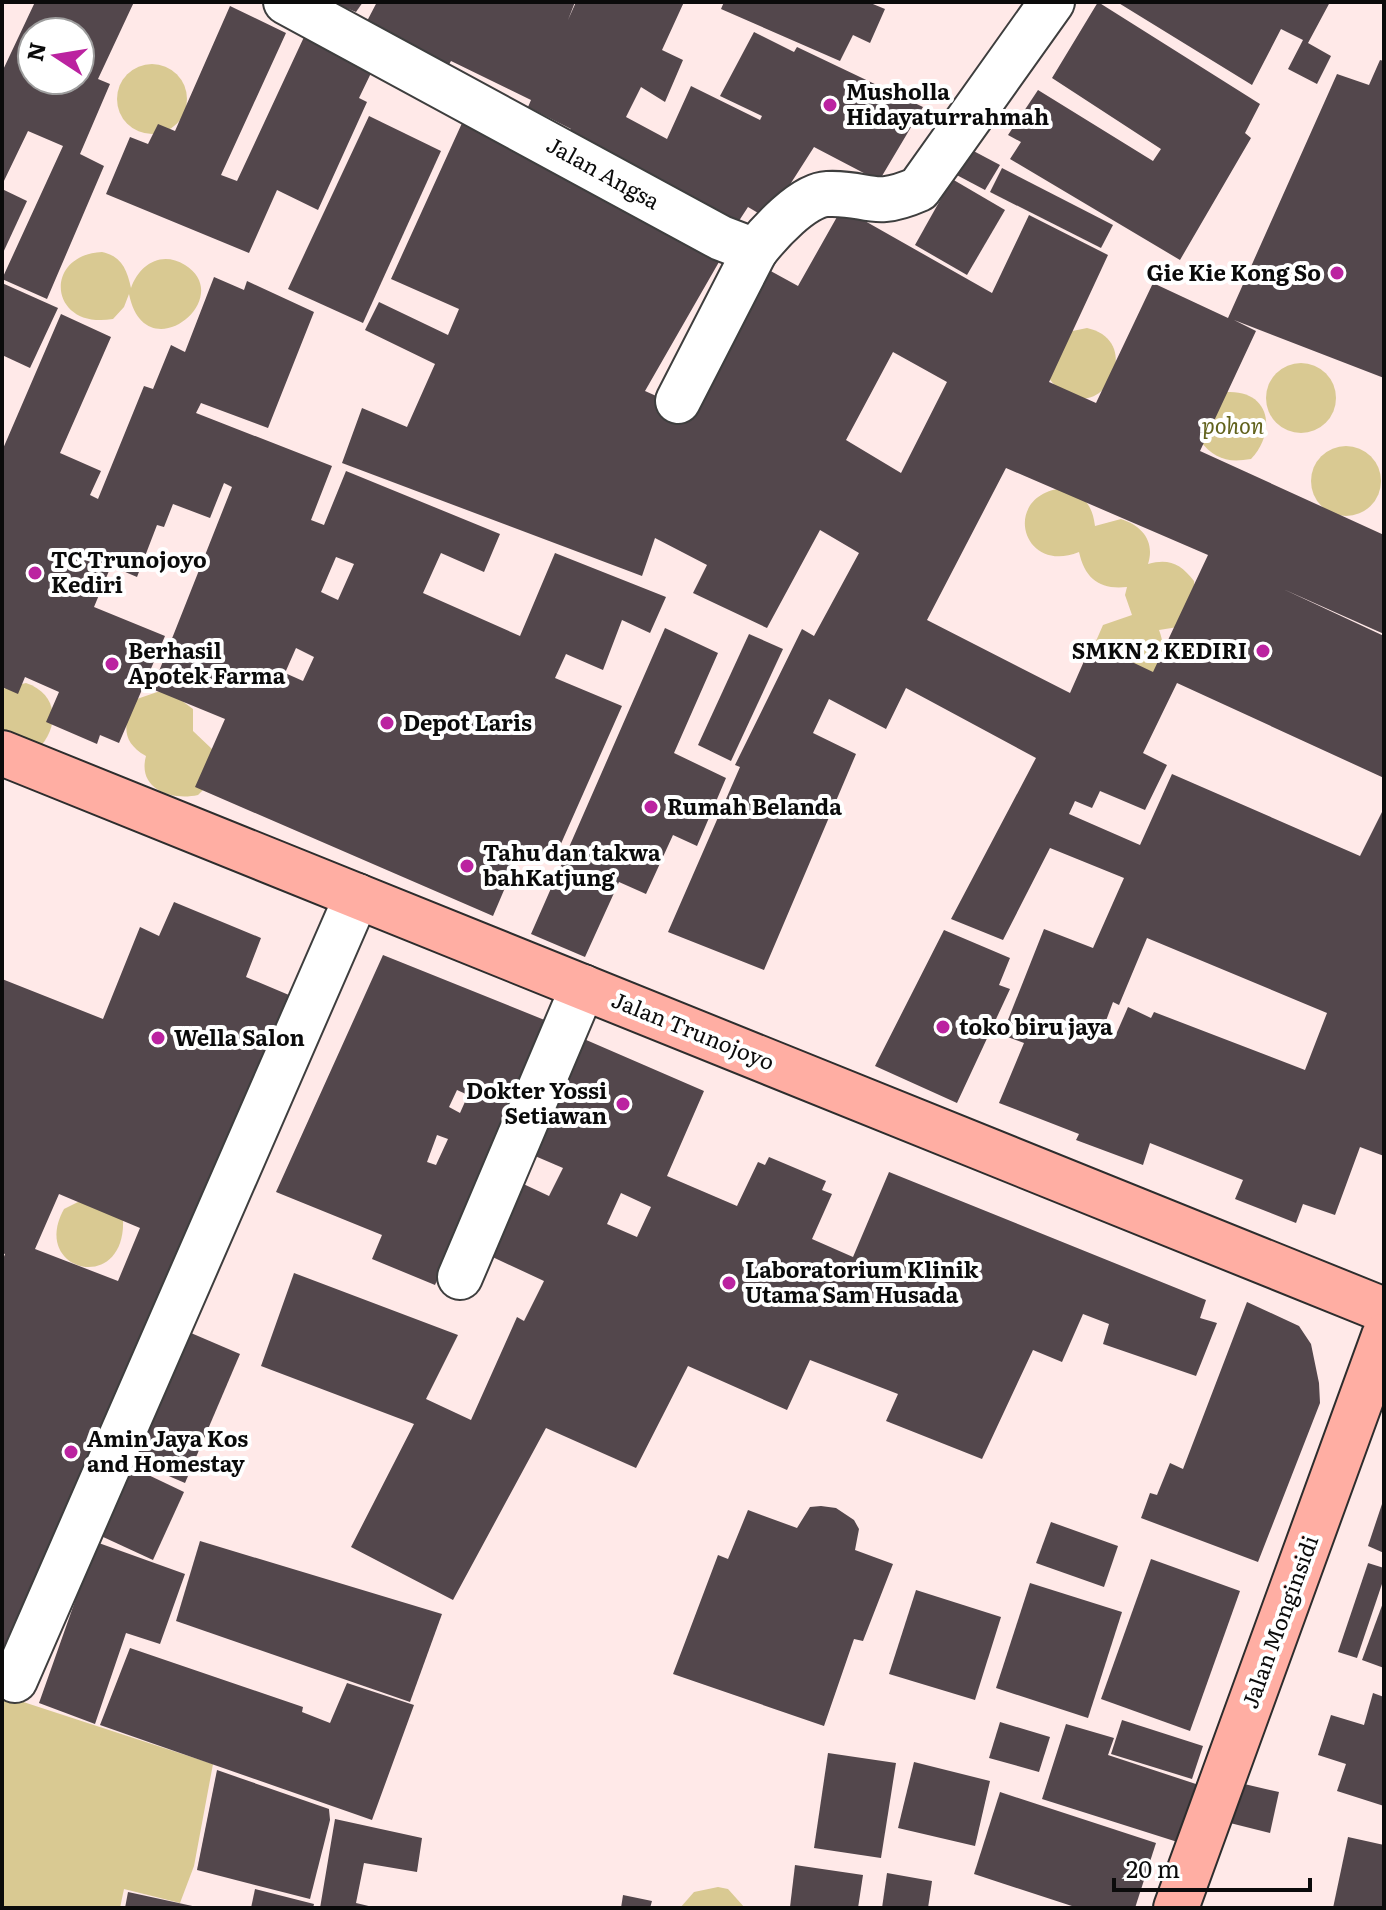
<svg xmlns="http://www.w3.org/2000/svg" width="1386" height="1910" viewBox="0 0 1386 1910" font-family="Literata,serif">
  <rect width="100%" height="100%" fill="#ffe9e8"/>
  <g fill="#d9c992">
    <circle cx="152" cy="99" r="35"/>
    <path d="M 102,252 C 121,256 127,269 131,288 C 139,265 161,250 185,265 C 238,298 145,373 129,294 L 124,307 L 113,319 C 49,330 42,255 102,252 Z"/>
    <path d="M 1087,328 C 1151,342 1095,442 1048,377 L 1063,333 Z"/>
    <circle cx="1301" cy="398" r="35"/>
    <path d="M 1227,392 C 1270,390 1277,431 1251,459 C 1227,463 1215,459 1199,440 Z"/>
    <circle cx="1346" cy="481" r="35"/>
    <path d="M 1066,488 C 1085,498 1092,504 1095,526 L 1121,519 C 1143,526 1155,542 1148,564 C 1169,558 1181,564 1194,581 L 1196,599 L 1178,627 L 1159,630 C 1167,650 1162,667 1146,680 L 1093,648 L 1103,625 L 1132,615 L 1125,595 L 1127,587 C 1100,590 1085,579 1079,552 C 1020,576 1000,492 1066,488 Z"/>
    <path d="M 26,683 C 59,694 60,728 37,750 L 2,748 L 2,689 Z"/>
    <path d="M 166,689 L 193,709 L 193,731 L 213,750 L 209,784 L 198,795 C 171,801 137,789 146,756 C 120,741 124,724 134,700 Z"/>
    <path d="M 84,1199 L 123,1218 C 127,1296 29,1272 64,1209 Z"/>
    <path d="M 2,1695 L 213,1764 L 194,1866 L 180,1903 L 124,1889 L 120,1908 L 2,1908 Z"/>
    <path d="M 718,1887 L 728,1889 L 745,1908 L 680,1908 L 694,1892 Z"/>
  </g>
  <g fill="#53474c" fill-rule="evenodd">
    <path d="M 35,2 L 134,2 L 98,79 L 110,84 L 80,154 L 104,166 L 47,299 L 2,279 L 63,146 L 28,131 L 2,185 L 2,72 ZM 32,32 L 80,32 L 80,80 L 32,80 Z"/>
    <path d="M 331,2 L 363,2 L 356,12 Z"/>
    <path d="M 377,2 L 575,2 L 568,20 L 576,2 L 684,2 L 662,50 L 683,60 L 665,102 L 641,87 L 626,117 L 667,139 L 691,86 L 760,120 L 762,116 L 720,96 L 754,32 L 794,52 L 797,47 L 923,107 L 879,181 L 814,147 L 768,219 L 748,207 L 733,230 L 565,142 L 571,129 L 528,107 L 531,100 L 451,61 L 443,75 L 366,23 Z"/>
    <path d="M 724,2 L 868,2 L 885,9 L 870,43 L 853,35 L 840,61 L 721,9 Z"/>
    <path d="M 1098,2 L 1260,104 L 1245,133 L 1251,138 L 1180,260 L 1010,159 L 1021,142 L 1008,135 L 1038,90 L 1153,161 L 1161,149 L 1052,78 Z"/>
    <path d="M 1117,2 L 1330,2 L 1308,43 L 1331,56 L 1317,84 L 1288,69 L 1303,40 L 1281,29 L 1252,85 Z"/>
    <path d="M 230,6 L 286,33 L 221,175 L 237,181 L 304,37 L 372,71 L 359,98 L 367,102 L 318,210 L 277,190 L 249,253 L 106,194 L 130,137 L 148,144 L 158,124 L 175,131 Z"/>
    <path d="M 1380,60 L 1384,61 L 1384,378 L 1234,320 L 1256,331 L 1200,451 L 1384,535 L 1384,634 L 1283,589 L 1384,636 L 1384,778 L 1177,683 L 1143,753 L 1167,765 L 1145,810 L 1100,791 L 1092,808 L 1075,801 L 1069,814 L 1140,845 L 1172,774 L 1360,856 L 1384,808 L 1384,1156 L 1360,1147 L 1335,1215 L 1303,1204 L 1296,1223 L 1235,1199 L 1243,1180 L 1150,1143 L 1143,1165 L 1076,1140 L 1079,1134 L 999,1103 L 1024,1043 L 1002,1035 L 1044,929 L 1093,948 L 1124,878 L 1050,848 L 1003,940 L 951,919 L 1036,758 L 906,688 L 886,729 L 829,699 L 813,733 L 856,754 L 764,970 L 668,932 L 740,767 L 735,765 L 802,629 L 814,636 L 859,553 L 820,530 L 767,628 L 693,593 L 707,565 L 655,538 L 642,576 L 342,463 L 362,408 L 407,427 L 435,364 L 365,330 L 379,302 L 448,335 L 459,309 L 391,279 L 468,110 L 727,248 L 645,391 L 681,407 L 758,264 L 798,286 L 842,208 L 992,293 L 1029,215 L 1108,255 L 1049,382 L 1096,403 L 1153,283 L 1228,318 L 1337,74 L 1369,85 ZM 893,352 L 947,382 L 901,473 L 846,440 ZM 1006,468 L 1208,555 L 1153,672 L 1092,643 L 1070,693 L 927,620 ZM 1147,938 L 1327,1013 L 1305,1070 L 1154,1012 L 1151,1018 L 1128,1007 L 1114,1039 L 1101,1034 L 1113,1002 L 1119,1005 Z"/>
    <path d="M 369,116 L 441,151 L 363,323 L 288,289 Z"/>
    <path d="M 966,147 L 1000,165 L 985,190 L 951,172 Z"/>
    <path d="M 1002,168 L 1113,225 L 1101,248 L 990,192 Z"/>
    <path d="M 952,179 L 1005,210 L 967,275 L 915,245 Z"/>
    <path d="M 2,189 L 27,201 L 2,255 Z"/>
    <path d="M 214,277 L 244,290 L 247,281 L 314,312 L 268,428 L 201,403 L 196,413 L 332,466 L 311,520 L 324,525 L 346,471 L 500,534 L 484,572 L 441,553 L 423,593 L 520,636 L 555,553 L 666,597 L 650,633 L 622,620 L 603,670 L 566,654 L 555,678 L 622,706 L 552,864 L 521,850 L 493,916 L 195,787 L 225,719 L 152,689 L 232,487 L 224,483 L 210,518 L 173,504 L 164,527 L 157,525 L 137,577 L 111,566 L 94,607 L 165,636 L 119,743 L 100,735 L 97,744 L 46,722 L 59,692 L 25,677 L 18,694 L 2,687 L 2,451 L 61,314 L 111,337 L 60,453 L 101,471 L 90,495 L 98,499 L 144,386 L 153,389 L 171,345 L 185,352 ZM 336,557 L 354,564 L 338,600 L 321,592 ZM 296,648 L 314,657 L 303,681 L 285,673 Z"/>
    <path d="M 2,283 L 58,308 L 30,368 L 2,355 Z"/>
    <path d="M 665,628 L 718,653 L 674,753 L 726,778 L 697,846 L 673,835 L 646,894 L 619,882 L 585,957 L 531,934 Z"/>
    <path d="M 749,634 L 783,649 L 731,761 L 698,745 Z"/>
    <path d="M 174,902 L 261,938 L 246,977 L 296,998 L 2,1672 L 2,1262 L 5,1254 L 2,1253 L 2,979 L 103,1019 L 140,927 L 159,936 ZM 59,1194 L 140,1228 L 118,1281 L 35,1249 Z"/>
    <path d="M 944,930 L 1010,958 L 999,985 L 1010,989 L 957,1103 L 875,1066 Z"/>
    <path d="M 383,955 L 552,1023 L 435,1285 L 372,1259 L 382,1235 L 276,1192 ZM 457,1090 L 468,1095 L 460,1113 L 449,1107 ZM 437,1135 L 448,1139 L 436,1165 L 427,1162 Z"/>
    <path d="M 577,1036 L 704,1091 L 667,1176 L 737,1206 L 758,1162 L 765,1165 L 769,1157 L 826,1181 L 822,1190 L 832,1194 L 812,1239 L 853,1257 L 889,1172 L 1206,1300 L 1200,1318 L 1217,1323 L 1196,1376 L 1103,1344 L 1109,1324 L 1083,1314 L 1062,1362 L 1033,1350 L 982,1459 L 886,1421 L 898,1394 L 810,1360 L 787,1410 L 688,1366 L 636,1468 L 546,1428 L 453,1600 L 351,1547 L 414,1424 L 261,1366 L 294,1273 L 458,1335 L 426,1399 L 471,1420 L 517,1317 L 524,1321 L 544,1281 L 484,1253 L 517,1181 L 549,1196 L 563,1168 L 528,1153 ZM 621,1193 L 651,1207 L 637,1237 L 607,1224 Z"/>
    <path d="M 1247,1302 L 1299,1326 L 1311,1344 L 1319,1383 L 1320,1403 L 1258,1562 L 1141,1518 L 1150,1493 L 1157,1495 L 1170,1463 L 1183,1469 Z"/>
    <path d="M 184,1330 L 240,1354 L 185,1483 L 129,1459 Z"/>
    <path d="M 119,1461 L 184,1492 L 153,1560 L 88,1530 Z"/>
    <path d="M 1383,1501 L 1384,1501 L 1384,1553 L 1368,1546 Z"/>
    <path d="M 821,1506 L 836,1508 L 854,1520 L 859,1529 L 855,1550 L 893,1564 L 863,1641 L 854,1639 L 824,1726 L 673,1674 L 718,1555 L 728,1559 L 748,1510 L 797,1528 L 810,1507 Z"/>
    <path d="M 1051,1522 L 1118,1546 L 1104,1587 L 1036,1563 Z"/>
    <path d="M 200,1541 L 442,1614 L 410,1702 L 176,1621 Z"/>
    <path d="M 96,1542 L 185,1574 L 160,1644 L 126,1633 L 95,1724 L 39,1703 Z"/>
    <path d="M 1151,1559 L 1240,1591 L 1190,1731 L 1101,1699 Z"/>
    <path d="M 1368,1563 L 1384,1568 L 1384,1578 L 1357,1658 L 1338,1652 Z"/>
    <path d="M 1030,1583 L 1122,1612 L 1088,1718 L 996,1688 Z"/>
    <path d="M 916,1590 L 1001,1617 L 975,1700 L 889,1674 Z"/>
    <path d="M 1384,1600 L 1384,1668 L 1362,1660 Z"/>
    <path d="M 130,1648 L 303,1707 L 302,1712 L 330,1723 L 347,1683 L 414,1705 L 372,1820 L 100,1725 Z"/>
    <path d="M 1373,1693 L 1384,1697 L 1384,1806 L 1337,1791 L 1346,1764 L 1318,1755 L 1331,1715 L 1364,1725 Z"/>
    <path d="M 1122,1720 L 1203,1746 L 1192,1779 L 1111,1754 Z"/>
    <path d="M 1000,1722 L 1050,1737 L 1039,1772 L 989,1758 Z"/>
    <path d="M 1066,1724 L 1114,1738 L 1108,1755 L 1205,1787 L 1187,1845 L 1042,1799 Z"/>
    <path d="M 828,1753 L 896,1763 L 881,1858 L 814,1848 Z"/>
    <path d="M 914,1762 L 990,1781 L 975,1846 L 898,1828 Z"/>
    <path d="M 217,1770 L 329,1809 L 330,1820 L 310,1899 L 197,1870 Z"/>
    <path d="M 1240,1783 L 1279,1792 L 1270,1833 L 1230,1823 Z"/>
    <path d="M 1000,1792 L 1156,1843 L 1135,1908 L 1078,1908 L 974,1874 Z"/>
    <path d="M 335,1819 L 422,1838 L 417,1872 L 364,1863 L 356,1903 L 377,1908 L 320,1908 Z"/>
    <path d="M 1348,1837 L 1384,1845 L 1384,1908 L 1333,1908 Z"/>
    <path d="M 795,1865 L 863,1875 L 858,1908 L 790,1907 Z"/>
    <path d="M 887,1873 L 932,1881 L 928,1908 L 882,1908 Z"/>
    <path d="M 255,1889 L 314,1904 L 313,1908 L 251,1908 Z"/>
    <path d="M 128,1892 L 197,1907 L 197,1908 L 125,1908 Z"/>
    <path d="M 623,1895 L 652,1901 L 650,1908 L 621,1908 Z"/>
  </g>
  <g fill="none" stroke-linecap="round" stroke-linejoin="round">
    <defs>
      <g id="street">
        <path d="M 286,2 L 721,238 L 755,251 C 769,233 803,195 827,194 C 870,192 871,210 919,189 L 1052,2"/>
        <path d="M 678,401 L 755,251"/>
        <path d="M 460,1277 L 583,987"/>
        <path d="M 15,1680 L 357,896"/>
      </g>
      <g id="secondary">
        <path d="M 2,753 L 1384,1310"/>
        <path d="M 1176,1908 L 1384,1336"/>
      </g>
    </defs>
    <use href="#street" stroke="#3e3e3e" stroke-width="48"/>
    <use href="#secondary" stroke="#2d2d2d" stroke-width="48"/>
    <use href="#street" stroke="#fff" stroke-width="44"/>
    <use href="#secondary" stroke="#ffaea3" stroke-width="44"/>
  </g>
  <g fill="#bb23a0" stroke="#fff" stroke-width="3">
    <circle cx="830" cy="105" r="8"/>
    <circle cx="1337" cy="273" r="8"/>
    <circle cx="35" cy="573" r="8"/>
    <circle cx="1263" cy="651" r="8"/>
    <circle cx="112" cy="664" r="8"/>
    <circle cx="387" cy="723" r="8"/>
    <circle cx="651" cy="807" r="8"/>
    <circle cx="467" cy="866" r="8"/>
    <circle cx="943" cy="1027" r="8"/>
    <circle cx="158" cy="1038" r="8"/>
    <circle cx="623" cy="1104" r="8"/>
    <circle cx="729" cy="1283" r="8"/>
    <circle cx="71" cy="1452" r="8"/>
  </g>
  <g text-anchor="middle" stroke-width="8" stroke-linejoin="round" paint-order="stroke">
    <g font-size="22" font-weight="bold" fill="#0b0b0b" stroke="#fff" text-anchor="start">
      <text x="846" y="100">Musholla<tspan x="846" dy="25">Hidayaturrahmah</tspan></text>
      <text x="1321" y="281" text-anchor="end">Gie Kie Kong So</text>
      <text x="51" y="568">TC Trunojoyo<tspan x="51" dy="25">Kediri</tspan></text>
      <text x="128" y="659">Berhasil<tspan x="128" dy="25">Apotek Farma</tspan></text>
      <text x="1247" y="659" text-anchor="end">SMKN 2 KEDIRI</text>
      <text x="403" y="731">Depot Laris</text>
      <text x="667" y="815">Rumah Belanda</text>
      <text x="483" y="861">Tahu dan takwa<tspan x="483" dy="25">bahKatjung</tspan></text>
      <text x="959" y="1035">toko biru jaya</text>
      <text x="174" y="1046">Wella Salon</text>
      <text x="607" y="1099" text-anchor="end">Dokter Yossi<tspan x="607" dy="25">Setiawan</tspan></text>
      <text x="745" y="1278">Laboratorium Klinik<tspan x="745" dy="25">Utama Sam Husada</tspan></text>
      <text x="87" y="1447">Amin Jaya Kos<tspan x="87" dy="25">and Homestay</tspan></text>
    </g>
    <g font-size="22" fill="#0b0b0b" stroke="#fff">
      <text transform="translate(603 173) rotate(29)" y="8">Jalan Angsa</text>
      <text transform="translate(693 1031) rotate(22)" y="8">Jalan Trunojoyo</text>
      <text transform="translate(1280 1622) rotate(-70)" y="8">Jalan Monginsidi</text>
    </g>
    <g font-size="22" font-style="italic" fill="#61621c" stroke="#fff">
      <text x="1233" y="434">pohon</text>
    </g>
  </g>
  <rect width="1386" height="1910" fill="none" stroke="#0b0b0b" stroke-width="8"/>
  <g transform="translate(56 56) rotate(282)"><circle r="38" fill="#ffffff" stroke="#9d9d9d" stroke-width="2"/>
  <path d="M0-6L14 30L0 20L-14 30Z" fill="#bb23a0"/>
  <text y="-12" font-size="22" font-weight="bold" text-anchor="middle" fill="#0b0b0b">N</text>
  </g>
  <path d="M1114 1878v12h196v-12" fill="none" stroke="#0b0b0b" stroke-width="4"/>
  <text x="1126" y="1878" font-size="24" fill="#0b0b0b" stroke="#ffffff" stroke-width="6" paint-order="stroke">20 m</text>
</svg>
